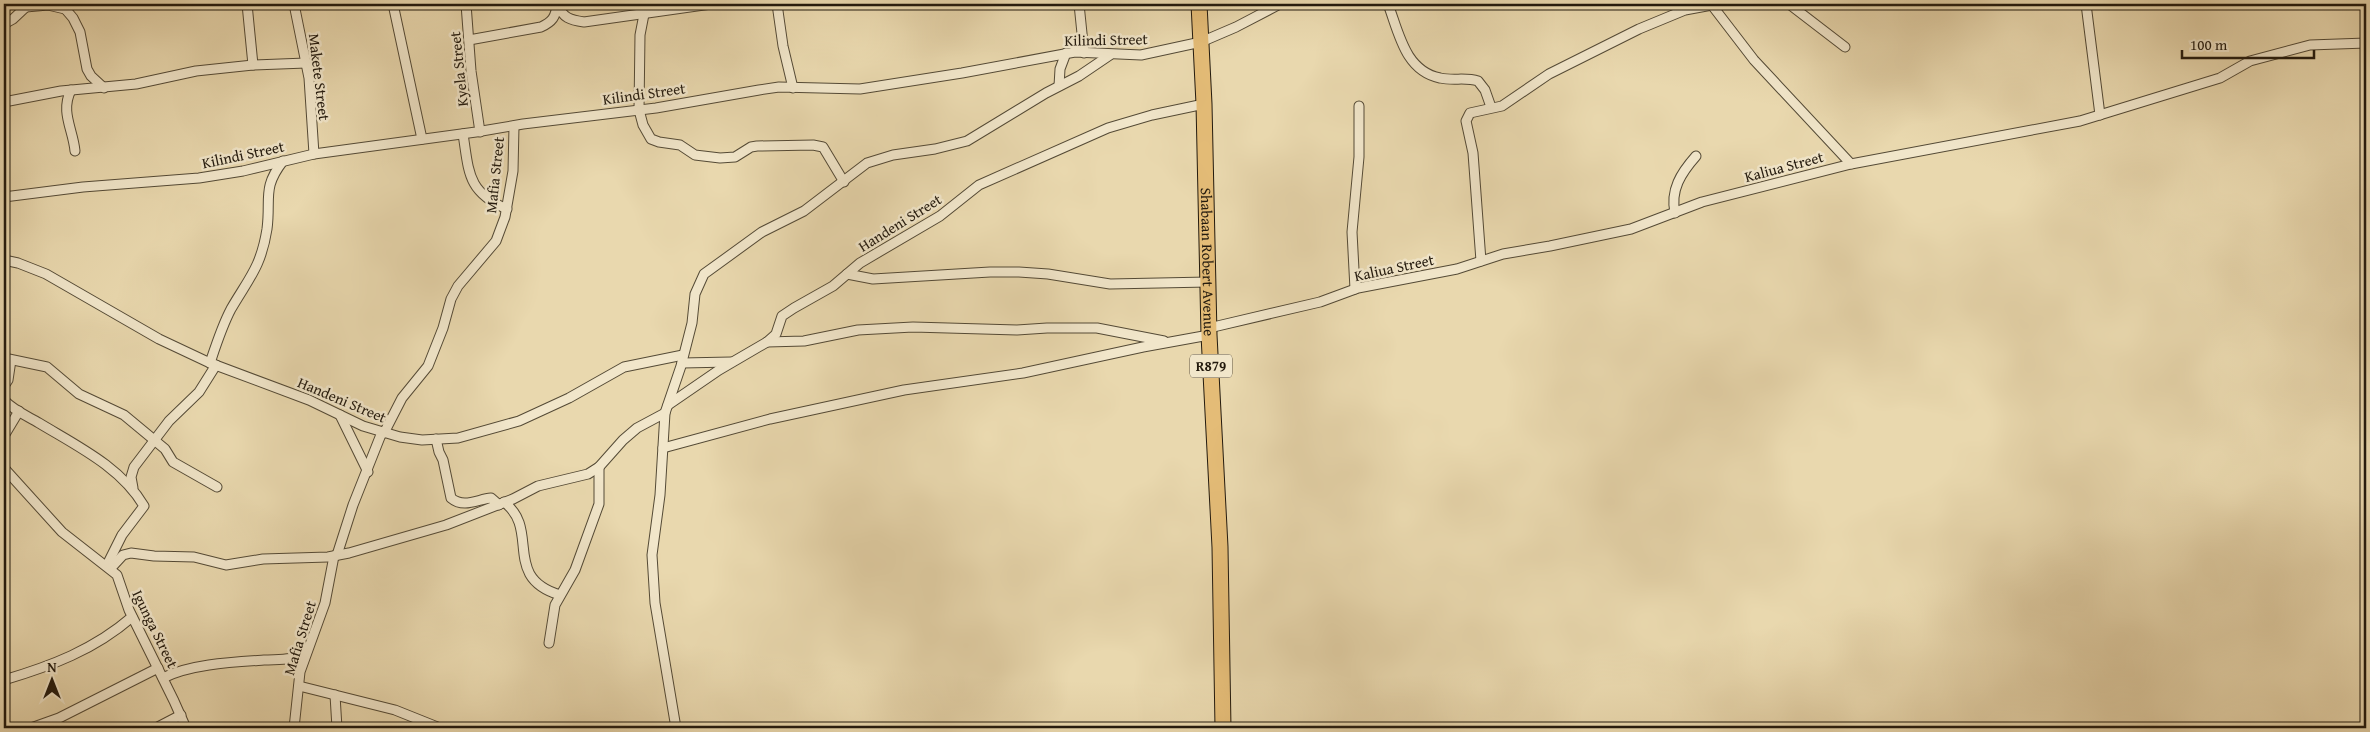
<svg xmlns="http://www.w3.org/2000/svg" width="2370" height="732" viewBox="0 0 2370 732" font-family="'Gentium Book Plus',serif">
  <rect width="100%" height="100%" fill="#e9d8ae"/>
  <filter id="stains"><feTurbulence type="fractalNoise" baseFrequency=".004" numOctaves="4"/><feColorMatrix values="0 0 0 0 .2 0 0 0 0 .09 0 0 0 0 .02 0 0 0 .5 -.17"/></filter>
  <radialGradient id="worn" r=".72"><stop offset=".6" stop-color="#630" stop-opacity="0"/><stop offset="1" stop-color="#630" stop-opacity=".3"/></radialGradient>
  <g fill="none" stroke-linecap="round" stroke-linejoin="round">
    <defs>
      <g id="street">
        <path d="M 61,4 L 73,18 L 80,32 L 87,69 L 91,76 L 104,88"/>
        <path d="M 247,4 L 253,65"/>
        <path d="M 294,4 L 309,78 L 314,154"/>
        <path d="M 393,4 L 422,139"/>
        <path d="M 466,4 L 471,71 L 480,132"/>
        <path d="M 557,4 C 563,18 570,20 584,22 L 711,4"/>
        <path d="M 646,4 L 640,35 L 639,110 L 643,125 L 651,139 L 659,142 L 680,145 L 695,155 L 720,158 L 735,157 L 751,147 L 757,146 L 813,145 L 823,147 L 844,182"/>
        <path d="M 777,4 L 783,46 L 793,88"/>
        <path d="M 1079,4 L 1084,53"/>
        <path d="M 1388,4 C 1399,33 1405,71 1440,78 C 1453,81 1466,77 1478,81 L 1485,90 L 1491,107"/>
        <path d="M 1711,4 L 1754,60 L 1851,164"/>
        <path d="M 1789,4 L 1845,47"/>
        <path d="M 2086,4 L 2100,115"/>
        <path d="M 26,7 L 48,5 L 65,9"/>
        <path d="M 4,24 L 13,19 L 29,4"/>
        <path d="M 469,40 L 541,27 C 552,22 556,17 557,4"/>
        <path d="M 1059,86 L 1060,69 L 1066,53"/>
        <path d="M 71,90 C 60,112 73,129 75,151"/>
        <path d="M 4,102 L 61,91 L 136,84 L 196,71 L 253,65 L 306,63"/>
        <path d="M 463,134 C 469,172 467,192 507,209"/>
        <path d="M 4,197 L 83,187 L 199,178 L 243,171 L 314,154 L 476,132 L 523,124 L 656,108 L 759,90 L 779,87 L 860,89 L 962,73 L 1075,52 L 1141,55 L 1201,42 L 1236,27 L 1280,4"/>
        <path d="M 1675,213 C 1670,190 1681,173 1696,156"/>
        <path d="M 4,260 L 18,263 L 46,274 L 159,339 L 210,363 L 309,400 L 363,426 L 400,437 L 422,440 L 458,438 L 519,421 L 569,398 L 624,367 L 683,355"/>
        <path d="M 1481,261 L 1473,153 L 1466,121 L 1470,113 L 1502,106 L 1549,74 L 1639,29 L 1685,10 L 1712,5"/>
        <path d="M 847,274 L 873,279 L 990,272 L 1019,272 L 1048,274 L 1110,284 L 1208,282"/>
        <path d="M 1355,289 L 1352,232 L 1359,157 L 1359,106"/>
        <path d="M 1209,328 L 1320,302 L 1358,288 L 1457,269 L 1503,254 L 1550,246 L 1631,229 L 1702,202 L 1851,164 L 2080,121 L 2220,78 L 2250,61 L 2310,45 L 2366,43"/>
        <path d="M 767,342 L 804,341 L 858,330 L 913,327 L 1017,330 L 1047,328 L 1097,328 L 1164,341"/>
        <path d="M 4,358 L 47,367 L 79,394 L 124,415 L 165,449 L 173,462 L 217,487"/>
        <path d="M 210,363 C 216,345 222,326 231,309 C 249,278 261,267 267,229 C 271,198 262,188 283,161"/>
        <path d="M 682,363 L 731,362"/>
        <path d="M 4,386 L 8,380 L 11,360"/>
        <path d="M 4,400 C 13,410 27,416 39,423 C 77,446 121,467 144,506 L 122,535 L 107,565"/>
        <path d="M 668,405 L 719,370 L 767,342 L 776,334 L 782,316 L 794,308 L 833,286 L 860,263 L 940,216 L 979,185 L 1108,128 L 1152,115 L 1204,104"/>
        <path d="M 340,415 L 368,472"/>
        <path d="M 384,433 L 402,398 L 428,366 L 443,328 L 451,299 L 458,286 L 496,241 L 505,217 L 513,171 L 514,126"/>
        <path d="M 4,436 L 19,411"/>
        <path d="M 436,439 L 439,452 L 443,460 L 451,498 C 464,509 478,499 491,498 L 499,505"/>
        <path d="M 663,448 L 770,419 L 904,390 L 1023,373 L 1143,347 L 1209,335"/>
        <path d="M 4,468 L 62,532 L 117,575 L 129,610 L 174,701 L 186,728"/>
        <path d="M 133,488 L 131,477 L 134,467 L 169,421 L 199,392 L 216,365"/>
        <path d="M 504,502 C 541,530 501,577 560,595"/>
        <path d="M 337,555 L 353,505 L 382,432"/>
        <path d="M 111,568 L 123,555 L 131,553 L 154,556 L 194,557 L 226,565 L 263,559 L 328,557 L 349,553 L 446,525 L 513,499 L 538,486 L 588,474 L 599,467 L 623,440 L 637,428 L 665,413"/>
        <path d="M 549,643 L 555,605 L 575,570 L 599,504 L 599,467"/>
        <path d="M 163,678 C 190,664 234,662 264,660 C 278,659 293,661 306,653"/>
        <path d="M 4,680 C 51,666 94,650 132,617"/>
        <path d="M 299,686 L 395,710 L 440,728"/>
        <path d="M 335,695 L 337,728"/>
        <path d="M 31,728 L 59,718 L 158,668"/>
        <path d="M 156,728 L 181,715"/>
        <path d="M 294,728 L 300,672 L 325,603 L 334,556"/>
        <path d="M 676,728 L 655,603 L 652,555 L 660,495 L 665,413 L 681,366 L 692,323 L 695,294 L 704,274 L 762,232 L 804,211 L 867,163 L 893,155 L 935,149 L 967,141 L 1046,93 L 1079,76 L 1110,55"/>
      </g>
      <g id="primary">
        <path id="s1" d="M 1199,4 L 1204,104 L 1209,335 L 1220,547 L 1223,728"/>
      </g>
    </defs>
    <use href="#street" stroke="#544a36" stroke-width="11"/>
    <use href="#primary" stroke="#231a0e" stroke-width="17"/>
    <use href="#street" stroke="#f1e6ca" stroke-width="9"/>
    <use href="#primary" stroke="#e4bc77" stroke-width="15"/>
  </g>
  <g text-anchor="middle" stroke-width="5" stroke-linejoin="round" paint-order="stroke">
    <rect fill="#f1e6ca" stroke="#615746" stroke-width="1" x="1190" y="354.5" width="42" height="23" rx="4"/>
    <g font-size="14" font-weight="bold" fill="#231a0e">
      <text x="1211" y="371">R879</text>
    </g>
    <g font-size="15" fill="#231a0e" stroke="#f1e6ca">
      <text transform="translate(1106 40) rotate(-1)" y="5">Kilindi Street</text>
      <text transform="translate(459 69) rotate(-96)" y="5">Kyela Street</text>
      <text transform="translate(319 77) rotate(83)" y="5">Makete Street</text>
      <text transform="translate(644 94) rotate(-8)" y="5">Kilindi Street</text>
      <text transform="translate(243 155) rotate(-12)" y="5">Kilindi Street</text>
      <text transform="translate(1784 167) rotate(-15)" y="5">Kaliua Street</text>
      <text transform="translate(495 175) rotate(-84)" y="5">Mafia Street</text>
      <text transform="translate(900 223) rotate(-32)" y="5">Handeni Street</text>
      <text dy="5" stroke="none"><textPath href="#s1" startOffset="258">Shabaan Robert Avenue</textPath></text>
      <text transform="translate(1394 268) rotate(-12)" y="5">Kaliua Street</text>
      <text transform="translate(342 400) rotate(23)" y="5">Handeni Street</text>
      <text transform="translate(155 629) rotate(64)" y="5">Igunga Street</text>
      <text transform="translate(300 638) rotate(-73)" y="5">Mafia Street</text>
    </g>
  </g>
  <rect width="2370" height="732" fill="none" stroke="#e9d8ae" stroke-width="20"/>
  <rect x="5" y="5" width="2360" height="722" fill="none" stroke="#231a0e" stroke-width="2.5"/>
  <rect x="10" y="10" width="2350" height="712" fill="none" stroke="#231a0e"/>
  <g transform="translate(52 680)" stroke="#f1e6ca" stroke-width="4" paint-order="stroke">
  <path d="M0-4L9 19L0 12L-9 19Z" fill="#231a0e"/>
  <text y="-8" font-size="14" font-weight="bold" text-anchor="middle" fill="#231a0e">N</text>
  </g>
  <path d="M2182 50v8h132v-8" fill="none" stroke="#231a0e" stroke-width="2.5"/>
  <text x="2190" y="50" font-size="15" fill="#231a0e" stroke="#f1e6ca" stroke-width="4" paint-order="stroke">100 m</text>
  <rect width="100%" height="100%" filter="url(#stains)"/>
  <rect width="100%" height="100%" fill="url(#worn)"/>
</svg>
